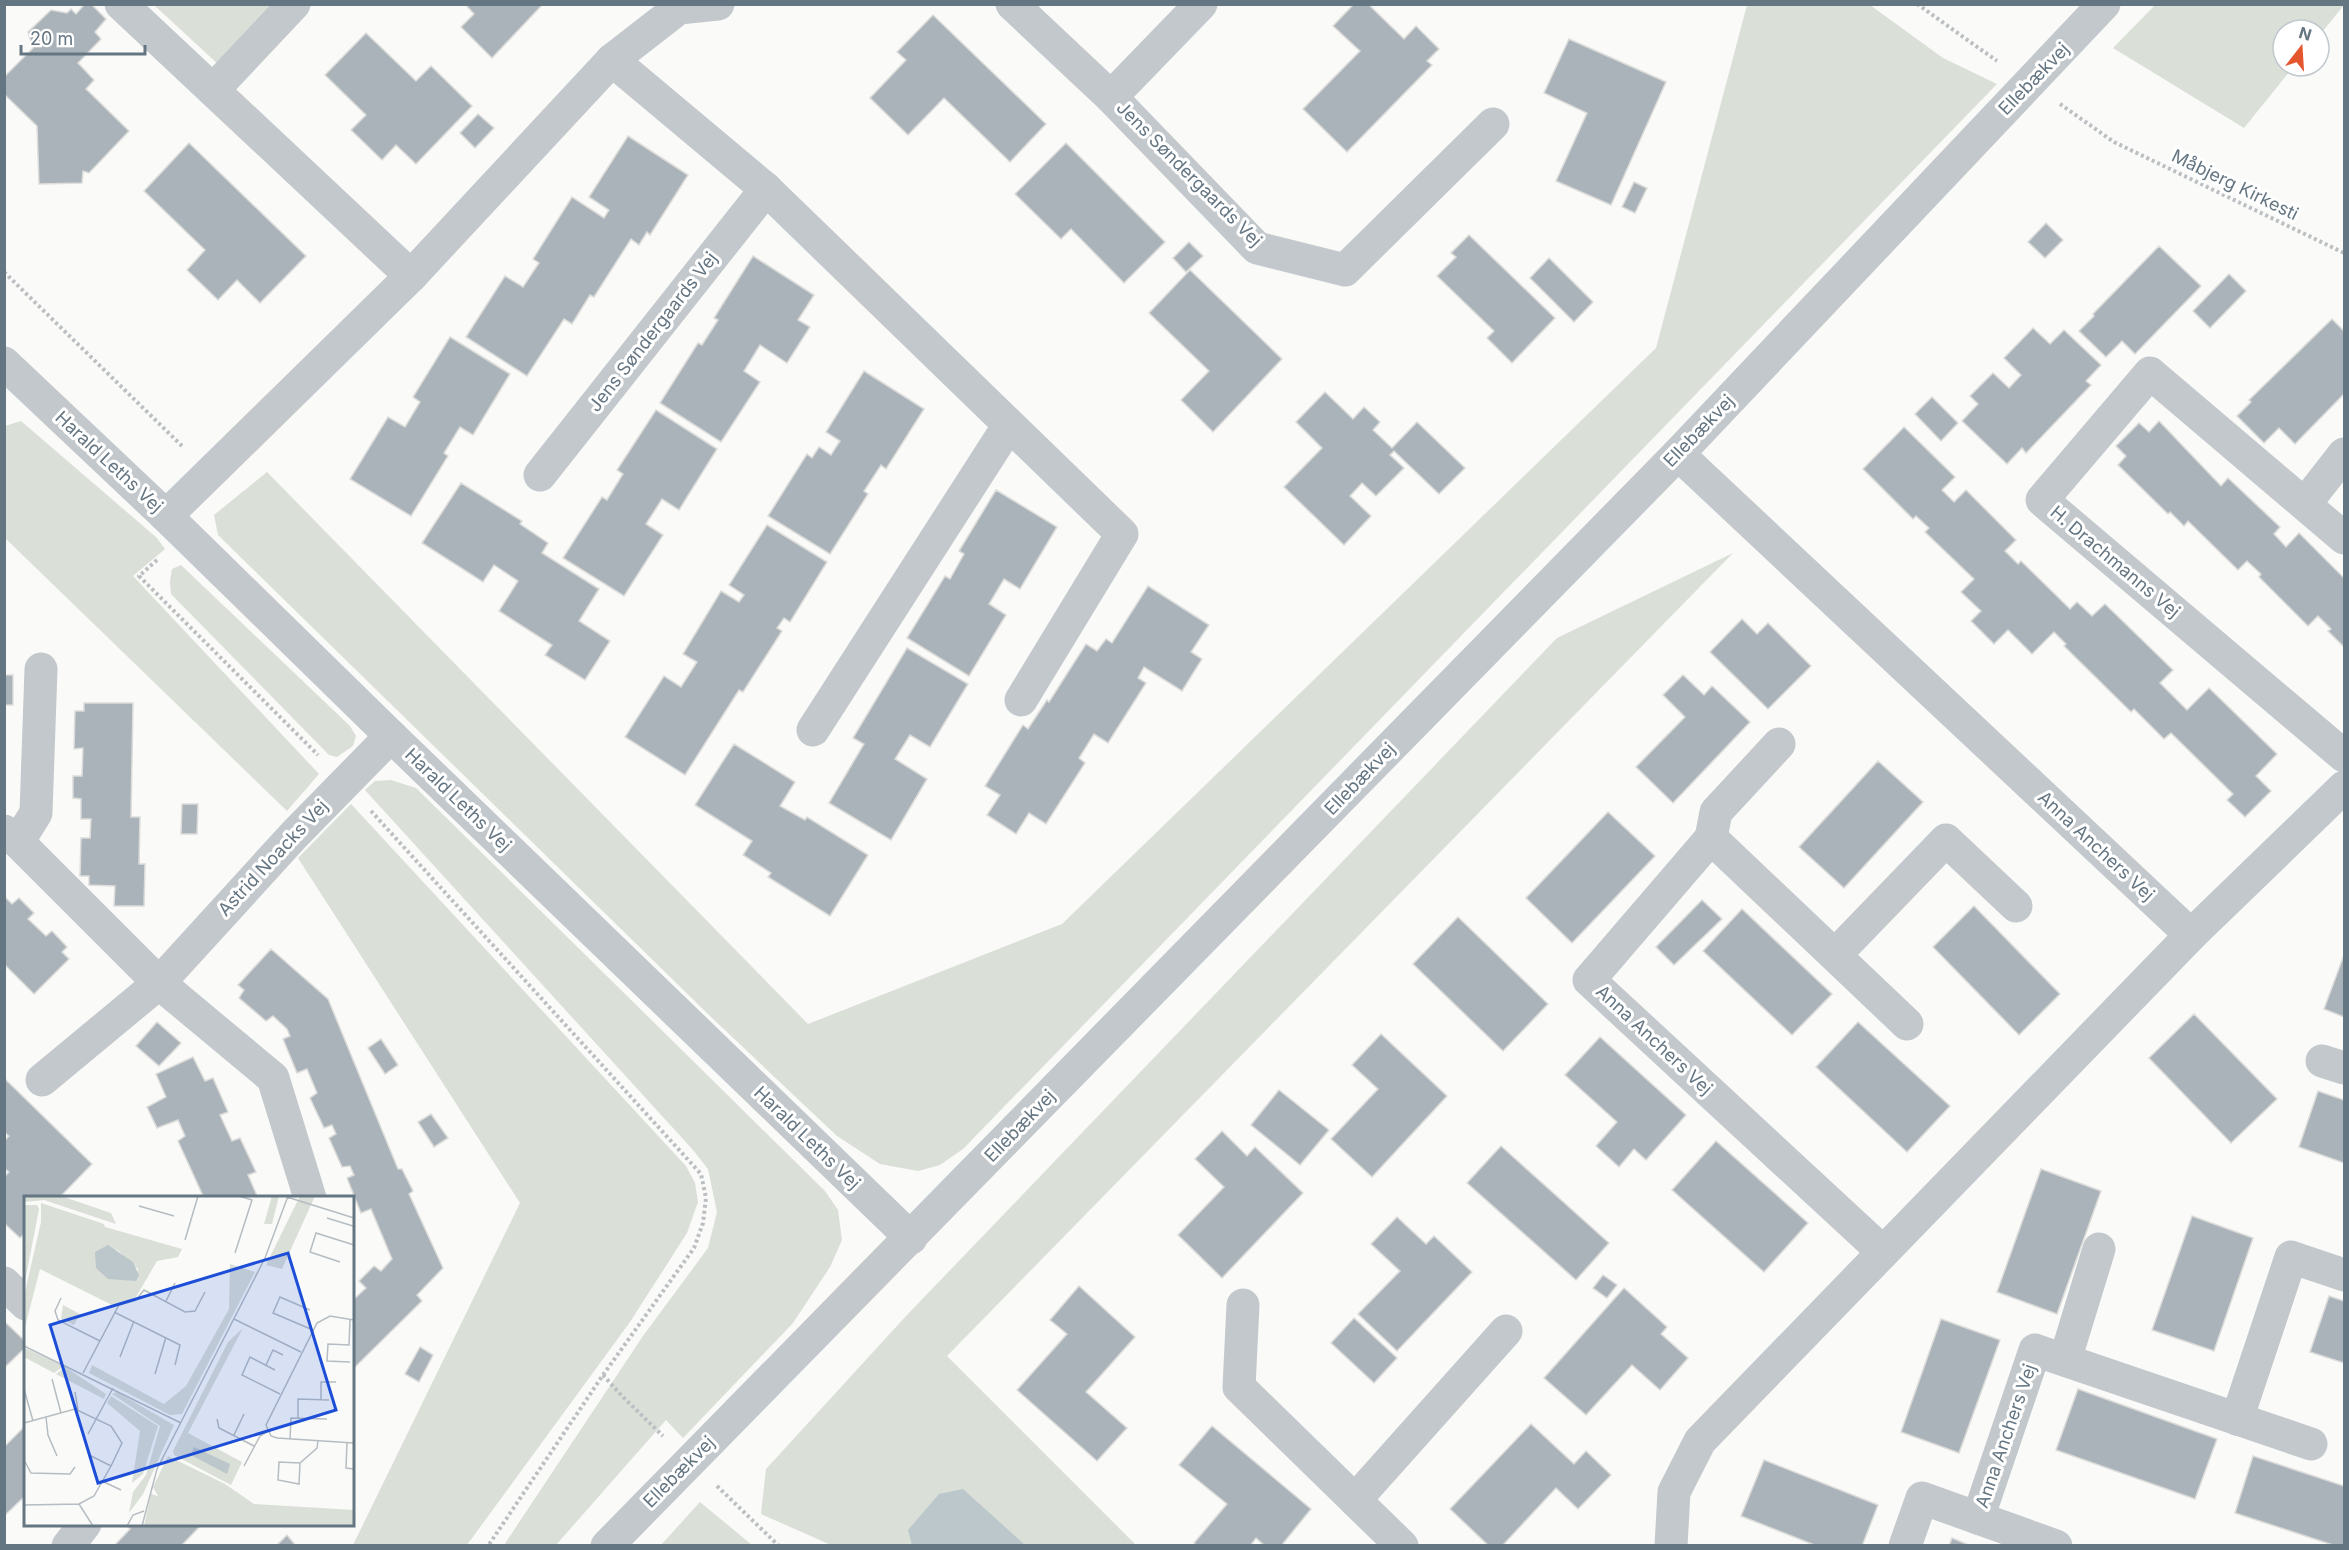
<svg xmlns="http://www.w3.org/2000/svg" width="2349" height="1550" viewBox="0 0 2349 1550" font-family="Inter,sans-serif">
  <rect width="100%" height="100%" fill="#fafaf8"/>
  <g fill="#dadfd7">
    <path d="M 154,5 L 279,5 L 220,66 Z"/>
    <path d="M 1747,5 L 1870,5 L 1943,58 L 1997,84 L 963,1149 L 940,1165 L 918,1171 L 880,1164 L 837,1136 L 710,1016 L 218,535 L 214,515 L 267,472 L 808,1024 L 1062,924 L 1656,348 Z"/>
    <path d="M 2155,5 L 2344,4 L 2344,5 L 2319,36 L 2319,30 L 2283,30 L 2283,66 L 2294,66 L 2244,128 L 2113,48 Z"/>
    <path d="M 21,421 L 157,538 L 165,549 L 133,576 L 319,774 L 287,811 L 5,538 L 5,426 Z"/>
    <path d="M 1733,553 L 947,1356 L 1136,1545 L 831,1545 L 761,1514 L 766,1469 L 907,1315 L 1557,638 Z"/>
    <path d="M 181,565 L 350,726 L 356,736 L 353,746 L 337,757 L 329,755 L 171,594 L 170,581 L 172,569 Z"/>
    <path d="M 391,780 L 416,788 L 825,1191 L 838,1210 L 842,1240 L 830,1267 L 793,1323 L 683,1438 L 666,1420 L 556,1545 L 504,1545 L 643,1336 L 708,1248 L 717,1212 L 708,1169 L 693,1150 L 365,790 L 375,781 Z"/>
    <path d="M 351,804 L 686,1166 L 695,1183 L 698,1202 L 687,1233 L 630,1322 L 467,1545 L 353,1545 L 520,1203 L 298,858 Z"/>
    <path d="M 700,1502 L 752,1545 L 661,1545 Z"/>
  </g>
  <path fill="#bbc7cb" d="M 963,1489 L 1025,1545 L 912,1545 L 908,1530 L 939,1494 Z"/>
  <g fill="#aab3b9" stroke="#dcdcda" stroke-width="1.5">
    <path d="M 85,4 L 91,4 L 106,19 L 95,32 L 101,39 L 78,63 L 94,80 L 86,89 L 129,131 L 89,173 L 83,171 L 82,183 L 39,184 L 37,126 L 4,94 L 4,77 L 33,48 L 28,32 L 51,10 L 67,13 L 71,9 L 76,14 Z"/>
    <path d="M 465,4 L 543,4 L 492,58 L 461,27 L 474,14 Z"/>
    <path d="M 1354,4 L 1368,4 L 1404,39 L 1416,26 L 1439,49 L 1427,61 L 1432,65 L 1347,152 L 1303,109 L 1360,51 L 1333,26 Z"/>
    <path d="M 933,15 L 1046,124 L 1010,162 L 944,98 L 908,135 L 870,98 L 906,60 L 897,52 Z"/>
    <path d="M 366,33 L 416,81 L 431,66 L 472,106 L 416,164 L 396,145 L 382,160 L 351,130 L 366,115 L 325,75 Z"/>
    <path d="M 1569,39 L 1666,82 L 1611,205 L 1556,181 L 1587,113 L 1544,93 Z"/>
    <path d="M 478,114 L 494,128 L 475,148 L 460,133 Z"/>
    <path d="M 628,136 L 688,175 L 650,235 L 647,232 L 639,245 L 631,239 L 594,297 L 590,295 L 572,324 L 564,319 L 527,376 L 466,337 L 505,276 L 523,287 L 539,263 L 533,259 L 572,197 L 604,218 L 609,210 L 589,197 Z"/>
    <path d="M 189,143 L 306,256 L 260,303 L 237,280 L 218,300 L 187,270 L 205,250 L 144,191 Z"/>
    <path d="M 1066,143 L 1165,242 L 1124,283 L 1071,229 L 1061,239 L 1015,194 Z"/>
    <path d="M 1634,182 L 1647,188 L 1635,213 L 1622,207 Z"/>
    <path d="M 2046,223 L 2063,240 L 2045,258 L 2028,242 Z"/>
    <path d="M 1469,235 L 1555,318 L 1512,363 L 1487,338 L 1494,331 L 1437,276 L 1456,257 L 1451,253 Z"/>
    <path d="M 1189,242 L 1203,256 L 1186,272 L 1173,258 Z"/>
    <path d="M 2159,246 L 2201,286 L 2135,354 L 2122,341 L 2106,357 L 2079,331 L 2094,316 L 2093,314 Z"/>
    <path d="M 753,256 L 814,295 L 798,320 L 810,327 L 787,363 L 760,345 L 744,371 L 760,382 L 721,442 L 660,403 L 698,343 L 702,345 L 718,320 L 714,318 Z"/>
    <path d="M 1549,258 L 1593,302 L 1574,322 L 1530,278 Z"/>
    <path d="M 1190,270 L 1282,359 L 1213,432 L 1181,400 L 1209,371 L 1149,313 Z"/>
    <path d="M 2229,274 L 2246,291 L 2210,328 L 2193,311 Z"/>
    <path d="M 2332,319 L 2344,331 L 2344,394 L 2295,444 L 2279,428 L 2264,443 L 2237,416 L 2251,402 L 2249,400 Z"/>
    <path d="M 2033,328 L 2050,344 L 2064,330 L 2101,365 L 2086,381 L 2091,385 L 2026,453 L 2022,448 L 2007,464 L 1962,421 L 1978,404 L 1970,396 L 1993,373 L 2009,388 L 2021,375 L 2004,358 Z"/>
    <path d="M 450,337 L 510,374 L 473,435 L 460,427 L 444,453 L 448,456 L 411,516 L 350,479 L 388,417 L 405,427 L 420,402 L 413,397 Z"/>
    <path d="M 864,371 L 924,409 L 886,469 L 881,465 L 864,491 L 868,494 L 830,554 L 768,516 L 807,454 L 812,458 L 819,447 L 831,455 L 840,441 L 826,432 Z"/>
    <path d="M 1325,392 L 1353,419 L 1364,407 L 1380,422 L 1373,430 L 1392,448 L 1417,422 L 1465,468 L 1439,494 L 1394,451 L 1390,455 L 1404,468 L 1376,496 L 1362,483 L 1350,496 L 1371,516 L 1344,545 L 1284,487 L 1322,448 L 1296,422 Z"/>
    <path d="M 1932,397 L 1958,423 L 1941,441 L 1915,414 Z"/>
    <path d="M 656,410 L 717,449 L 679,510 L 662,499 L 646,524 L 663,535 L 624,596 L 563,558 L 602,497 L 607,500 L 623,474 L 617,470 Z"/>
    <path d="M 2159,421 L 2221,486 L 2228,478 L 2280,527 L 2274,534 L 2286,547 L 2299,533 L 2344,578 L 2344,647 L 2328,631 L 2331,629 L 2318,616 L 2308,626 L 2259,577 L 2261,574 L 2247,561 L 2238,570 L 2188,521 L 2184,526 L 2170,512 L 2168,514 L 2118,465 L 2126,456 L 2116,446 L 2139,423 L 2149,432 Z"/>
    <path d="M 1904,427 L 1955,477 L 1942,490 L 1954,502 L 1966,490 L 2016,540 L 2005,551 L 2018,564 L 2021,561 L 2070,609 L 2077,602 L 2092,616 L 2105,604 L 2173,670 L 2160,683 L 2187,710 L 2209,688 L 2277,754 L 2256,776 L 2271,791 L 2245,817 L 2227,800 L 2233,794 L 2171,733 L 2164,739 L 2134,709 L 2131,712 L 2064,646 L 2066,644 L 2054,632 L 2032,654 L 2008,630 L 1994,644 L 1971,621 L 1981,611 L 1961,592 L 1974,579 L 1925,532 L 1929,528 L 1916,516 L 1913,519 L 1863,469 Z"/>
    <path d="M 461,483 L 522,521 L 520,524 L 548,543 L 542,553 L 599,589 L 579,621 L 610,641 L 585,680 L 545,655 L 552,645 L 499,611 L 518,581 L 494,565 L 483,582 L 422,543 Z"/>
    <path d="M 996,490 L 1057,527 L 1020,589 L 1004,579 L 989,604 L 1006,615 L 969,676 L 907,638 L 945,576 L 950,579 L 964,554 L 959,551 Z"/>
    <path d="M 767,525 L 827,562 L 790,622 L 784,618 L 777,628 L 782,631 L 743,692 L 739,690 L 685,775 L 625,737 L 664,676 L 681,687 L 697,662 L 683,654 L 721,591 L 739,602 L 744,595 L 729,585 Z"/>
    <path d="M 1148,586 L 1209,625 L 1191,652 L 1202,659 L 1182,691 L 1144,667 L 1138,678 L 1146,683 L 1108,743 L 1094,734 L 1079,758 L 1085,763 L 1046,824 L 1029,813 L 1016,834 L 987,815 L 1000,795 L 985,786 L 1023,725 L 1028,729 L 1047,700 L 1049,702 L 1086,644 L 1097,651 L 1106,639 L 1112,643 Z"/>
    <path d="M 1742,619 L 1757,634 L 1768,623 L 1811,666 L 1768,709 L 1710,652 Z"/>
    <path d="M 907,648 L 968,684 L 930,747 L 910,735 L 895,759 L 927,779 L 891,840 L 829,803 L 864,744 L 853,738 Z"/>
    <rect x="4" y="675" width="9" height="30"/>
    <path d="M 1683,675 L 1704,695 L 1712,686 L 1750,722 L 1673,803 L 1636,767 L 1685,717 L 1663,695 Z"/>
    <path d="M 84,703 L 133,703 L 131,817 L 140,817 L 139,864 L 145,864 L 144,906 L 114,906 L 115,886 L 89,885 L 89,876 L 80,876 L 81,838 L 90,838 L 91,819 L 81,819 L 81,799 L 73,798 L 73,776 L 82,776 L 83,748 L 74,749 L 75,711 L 84,711 Z"/>
    <path d="M 734,744 L 795,782 L 780,806 L 805,820 L 807,817 L 868,855 L 830,916 L 768,877 L 771,873 L 743,855 L 752,841 L 695,805 Z"/>
    <path d="M 1878,761 L 1923,802 L 1844,888 L 1799,847 Z"/>
    <path d="M 182,804 L 198,804 L 197,834 L 181,834 Z"/>
    <path d="M 1608,812 L 1655,856 L 1572,943 L 1526,898 Z"/>
    <path d="M 4,896 L 12,904 L 19,898 L 34,913 L 28,919 L 46,936 L 52,931 L 67,947 L 62,952 L 69,959 L 34,994 L 4,964 Z"/>
    <path d="M 1702,900 L 1722,919 L 1674,965 L 1656,947 Z"/>
    <path d="M 1974,906 L 2060,994 L 2019,1035 L 1933,947 Z"/>
    <path d="M 1742,909 L 1832,994 L 1792,1035 L 1703,951 Z"/>
    <path d="M 1458,917 L 1548,1004 L 1503,1051 L 1413,964 Z"/>
    <path d="M 271,949 L 328,999 L 398,1169 L 402,1169 L 413,1191 L 409,1194 L 443,1268 L 417,1295 L 422,1301 L 352,1370 L 352,1301 L 366,1288 L 359,1281 L 374,1266 L 381,1271 L 392,1259 L 371,1209 L 361,1213 L 347,1178 L 354,1175 L 350,1166 L 342,1167 L 329,1138 L 336,1134 L 332,1125 L 324,1128 L 310,1098 L 317,1093 L 307,1069 L 297,1073 L 283,1039 L 290,1036 L 287,1029 L 273,1016 L 266,1021 L 239,998 L 244,990 L 238,985 Z"/>
    <path d="M 2344,955 L 2344,1017 L 2324,1009 Z"/>
    <path d="M 2194,1014 L 2277,1099 L 2231,1143 L 2149,1058 Z"/>
    <path d="M 157,1022 L 181,1043 L 159,1066 L 136,1046 Z"/>
    <path d="M 1858,1022 L 1950,1106 L 1907,1152 L 1816,1067 Z"/>
    <path d="M 1381,1034 L 1447,1096 L 1372,1177 L 1331,1139 L 1378,1089 L 1352,1065 Z"/>
    <path d="M 1600,1037 L 1686,1115 L 1646,1160 L 1634,1149 L 1619,1167 L 1596,1146 L 1617,1122 L 1565,1075 Z"/>
    <path d="M 381,1039 L 398,1065 L 385,1074 L 368,1048 Z"/>
    <path d="M 193,1057 L 205,1081 L 213,1078 L 228,1112 L 220,1115 L 232,1141 L 240,1138 L 256,1172 L 248,1175 L 258,1198 L 204,1198 L 178,1141 L 185,1136 L 178,1120 L 157,1128 L 147,1107 L 166,1097 L 156,1074 Z"/>
    <path d="M 4,1078 L 92,1164 L 59,1198 L 26,1198 L 26,1232 L 20,1238 L 4,1223 L 4,1177 L 9,1172 L 4,1168 L 4,1141 L 9,1136 L 4,1132 Z"/>
    <path d="M 1279,1090 L 1329,1130 L 1300,1165 L 1251,1125 Z"/>
    <path d="M 2318,1091 L 2344,1100 L 2344,1163 L 2299,1147 Z"/>
    <path d="M 431,1114 L 448,1138 L 434,1147 L 418,1122 Z"/>
    <path d="M 1222,1131 L 1247,1156 L 1255,1147 L 1303,1193 L 1222,1278 L 1178,1235 L 1224,1187 L 1195,1159 Z"/>
    <path d="M 1716,1141 L 1808,1223 L 1764,1272 L 1672,1190 Z"/>
    <path d="M 1501,1146 L 1609,1243 L 1576,1280 L 1467,1183 Z"/>
    <path d="M 2041,1169 L 2101,1191 L 2057,1314 L 1997,1292 Z"/>
    <path d="M 2192,1216 L 2253,1238 L 2214,1351 L 2152,1330 Z"/>
    <path d="M 1397,1217 L 1426,1244 L 1434,1236 L 1472,1272 L 1397,1351 L 1358,1314 L 1400,1271 L 1371,1244 Z"/>
    <path d="M 1603,1275 L 1617,1285 L 1607,1298 L 1593,1288 Z"/>
    <path d="M 1079,1286 L 1135,1337 L 1086,1392 L 1127,1428 L 1097,1461 L 1017,1390 L 1067,1334 L 1050,1320 Z"/>
    <path d="M 1624,1288 L 1667,1327 L 1661,1334 L 1688,1358 L 1660,1390 L 1632,1365 L 1586,1415 L 1544,1378 Z"/>
    <path d="M 2329,1296 L 2344,1301 L 2344,1363 L 2310,1352 Z"/>
    <path d="M 1354,1318 L 1397,1358 L 1374,1383 L 1331,1343 Z"/>
    <path d="M 1941,1319 L 2000,1340 L 1959,1453 L 1901,1432 Z"/>
    <path d="M 5,1322 L 26,1342 L 26,1347 L 5,1367 Z"/>
    <path d="M 420,1347 L 433,1355 L 419,1382 L 405,1374 Z"/>
    <path d="M 2078,1389 L 2217,1439 L 2195,1499 L 2056,1450 Z"/>
    <path d="M 1531,1424 L 1574,1464 L 1586,1451 L 1611,1475 L 1578,1509 L 1556,1488 L 1502,1546 L 1489,1546 L 1450,1509 Z"/>
    <path d="M 26,1425 L 26,1500 L 23,1498 L 4,1516 L 4,1447 Z"/>
    <path d="M 1212,1426 L 1311,1509 L 1281,1546 L 1265,1546 L 1256,1538 L 1250,1546 L 1197,1546 L 1194,1543 L 1227,1504 L 1179,1465 Z"/>
    <path d="M 2253,1456 L 2344,1486 L 2344,1546 L 2336,1546 L 2235,1513 Z"/>
    <path d="M 1764,1460 L 1878,1505 L 1862,1546 L 1817,1546 L 1741,1516 Z"/>
    <path d="M 125,1524 L 202,1524 L 181,1546 L 114,1546 L 130,1529 Z"/>
    <path d="M 287,1535 L 296,1546 L 276,1546 Z"/>
    <path d="M 1952,1538 L 1971,1546 L 1949,1546 Z"/>
  </g>
  <g fill="none" stroke-linecap="round" stroke-linejoin="round">
    <g stroke="#bbbfc2" stroke-width="4" stroke-dasharray="3 3" stroke-linecap="butt">
      <path d="M 1917,4 L 1997,61"/>
      <path d="M 2060,104 L 2114,142 L 2344,253"/>
      <path d="M 4,272 L 182,446"/>
      <path d="M 157,560 L 139,576 L 318,755"/>
      <path d="M 371,811 L 701,1174 L 706,1198 L 703,1223 L 694,1248 L 603,1375 L 488,1546"/>
      <path d="M 603,1375 L 623,1397 L 663,1436"/>
      <path d="M 717,1486 L 779,1546"/>
    </g>
    <g stroke="#c3c8cc" stroke-width="33">
      <path d="M 121,4 L 411,276"/>
      <path d="M 1012,4 L 1111,97 L 1257,248 L 1345,270 L 1493,124"/>
      <path d="M 612,60 L 766,189 L 1122,534 L 1021,700"/>
      <path d="M 213,90 L 294,4"/>
      <path d="M 1111,97 L 1201,4"/>
      <path d="M 4,363 L 166,516 L 391,736 L 911,1238"/>
      <path d="M 1678,454 L 2191,935"/>
      <path d="M 540,475 L 766,189"/>
      <path d="M 2305,504 L 2344,454"/>
      <path d="M 166,516 L 411,276 L 612,60 L 679,8 L 718,4"/>
      <path d="M 2344,538 L 2150,373 L 2042,500 L 2344,756"/>
      <path d="M 813,730 L 1009,425"/>
      <path d="M 4,831 L 18,842 L 159,983 L 273,1078 L 310,1198"/>
      <path d="M 1711,838 L 1716,812 L 1779,744"/>
      <path d="M 18,842 L 36,813 L 41,669"/>
      <path d="M 1835,955 L 1946,840 L 2016,906"/>
      <path d="M 2322,1061 L 2344,1068"/>
      <path d="M 42,1080 L 159,983 L 294,835 L 391,736"/>
      <path d="M 1883,1252 L 1589,980 L 1711,838 L 1907,1024"/>
      <path d="M 4,1283 L 26,1304"/>
      <path d="M 1243,1305 L 1239,1387 L 1402,1546"/>
      <path d="M 2065,1360 L 2099,1249"/>
      <path d="M 2237,1419 L 2291,1257 L 2344,1275"/>
      <path d="M 1355,1500 L 1506,1331"/>
      <path d="M 1978,1518 L 2035,1350 L 2311,1444"/>
      <path d="M 68,1546 L 85,1524"/>
      <path d="M 607,1546 L 1678,454 L 2104,4"/>
      <path d="M 1671,1546 L 1674,1492 L 1700,1441 L 2191,935 L 2344,787"/>
      <path d="M 1905,1546 L 1922,1498 L 2056,1546"/>
    </g>
  </g>
  <g text-anchor="middle" stroke-width="6" stroke-linejoin="round" paint-order="stroke">
    <g font-size="18" fill="#657683" stroke="#fff">
      <text transform="translate(2034 79) rotate(-46)" y="6">Ellebækvej</text>
      <text transform="translate(1189 174) rotate(45)" y="6">Jens Søndergaards Vej</text>
      <text transform="translate(2235 185) rotate(26)" y="6">Måbjerg Kirkesti</text>
      <text transform="translate(653 332) rotate(-52)" y="6">Jens Søndergaards Vej</text>
      <text transform="translate(1699 431) rotate(-46)" y="6">Ellebækvej</text>
      <text transform="translate(109 462) rotate(43)" y="6">Harald Leths Vej</text>
      <text transform="translate(2115 562) rotate(40)" y="6">H. Drachmanns Vej</text>
      <text transform="translate(1360 779) rotate(-46)" y="6">Ellebækvej</text>
      <text transform="translate(458 800) rotate(44)" y="6">Harald Leths Vej</text>
      <text transform="translate(2096 846) rotate(43)" y="6">Anna Anchers Vej</text>
      <text transform="translate(273 858) rotate(-47)" y="6">Astrid Noacks Vej</text>
      <text transform="translate(1654 1040) rotate(43)" y="6">Anna Anchers Vej</text>
      <text transform="translate(1020 1126) rotate(-46)" y="6">Ellebækvej</text>
      <text transform="translate(807 1138) rotate(44)" y="6">Harald Leths Vej</text>
      <text transform="translate(2006 1436) rotate(-71)" y="6">Anna Anchers Vej</text>
      <text transform="translate(679 1472) rotate(-45)" y="6">Ellebækvej</text>
    </g>
  </g>
  <g transform="translate(24 1196)">
    <rect width="330" height="330" fill="#fafaf8"/>
    <path d="M 0,0 L 37,0 L 87,17 L 92,28 L 20,4 L 0,6 ZM 248,0 L 255,0 L 248,28 L 240,28 ZM 276,0 L 291,0 L 258,73 L 242,69 ZM 17,7 L 80,28 L 81,31 L 158,53 L 154,61 L 133,65 L 112,101 L 90,110 L 16,73 L 0,135 L 0,100 L 17,26 ZM 91,52 L 114,73 L 112,85 ZM 0,9 L 13,9 L 15,13 L 0,91 ZM 206,68 L 231,76 L 158,218 L 146,219 L 65,177 L 68,169 L 140,208 L 162,190 L 205,113 ZM 39,109 L 56,118 L 50,129 L 37,123 ZM 219,132 L 164,237 L 218,266 L 207,289 L 150,259 L 149,255 L 204,146 ZM 0,153 L 3,153 L 40,170 L 30,177 L 0,161 ZM 41,171 L 82,198 L 80,203 L 32,178 ZM 93,196 L 150,229 L 119,298 L 105,317 L 109,296 L 122,279 L 136,230 L 88,198 ZM 87,200 L 134,230 L 119,278 L 108,287 L 116,235 L 83,207 ZM 144,260 L 201,288 L 230,308 L 330,314 L 330,330 L 120,330 L 127,298 L 134,300 L 129,291 Z" fill="#dadfd7" fill-rule="evenodd"/>
    <path d="M 84,49 L 109,66 L 115,79 L 112,85 L 84,83 L 72,72 L 71,56 ZM 170,251 L 206,268 L 203,278 L 167,259 Z" fill="#bbc7cb"/>
    <path fill="none" stroke="#b5bdc2" stroke-width="1.5" d="M 263,1 L 330,22M 115,10 L 150,20M 303,22 L 329,30M 161,44 L 174,0M 211,57 L 228,4 L 215,0M 316,66 L 286,56 L 292,37 L 330,49M 37,102 L 31,115 L 34,124 L 76,145M 142,105 L 151,87M 286,114 L 256,101 L 249,117 L 289,134M 90,116 L 156,149 L 151,169M 210,123 L 277,156M 330,124 L 306,120 L 293,127 L 242,229 L 247,240 L 253,242 L 330,247M 0,150 L 157,227M 96,161 L 110,125M 326,166 L 303,165 L 304,148 L 325,149 L 326,123M 242,169 L 249,154 L 259,159M 251,174 L 226,161 L 218,179 L 256,198M 59,177 L 95,109 L 112,104 L 120,94 L 161,116 L 171,115 L 181,96M 131,178 L 142,141M 28,183 L 37,217M 0,193 L 9,225M 51,196 L 54,214M 297,204 L 297,186 L 312,186M 22,221 L 24,239 L 33,260M 274,222 L 274,203 L 305,204M 193,223 L 195,232 L 230,250M 0,227 L 51,213 L 87,230 L 98,247 L 87,270 L 65,259M 64,238 L 89,192M 210,239 L 220,218M 266,243 L 267,222 L 303,223M 323,246 L 322,272 L 330,273M 0,264 L 7,277 L 46,278 L 51,271M 276,267 L 275,288 L 254,284 L 255,266 L 276,267 L 293,252 L 294,245M 220,270 L 236,240 L 244,235M 80,286 L 97,294M 55,308 L 69,330M 0,309 L 55,308 L 70,300 L 87,270M 103,330 L 109,319 L 120,315M 118,330 L 133,273 L 241,62 L 264,0"/>
    <path fill="#1d4ed8" fill-opacity="0.15" stroke="#1d4ed8" stroke-width="3" d="M 264,57 L 312,214 L 74,287 L 26,129 Z"/>
    <rect width="330" height="330" fill="none" stroke="#657683" stroke-width="3"/>
  </g>
  <rect width="2349" height="1550" fill="none" stroke="#657683" stroke-width="12"/>
  <g transform="translate(2301 48) rotate(17)"><circle r="28" fill="#ffffff" stroke="#c1c8cd" stroke-width="1.5"/>
  <path d="M0-4.5L10 22L0 15L-10 22Z" fill="#e4572e"/>
  <text y="-9" font-size="16" font-weight="bold" text-anchor="middle" fill="#657683">N</text>
  </g>
  <path d="M21 45v9h124v-9" fill="none" stroke="#657683" stroke-width="3"/>
  <text x="30" y="45" font-size="18" fill="#657683" stroke="#ffffff" stroke-width="4.5" paint-order="stroke">20 m</text>
</svg>
